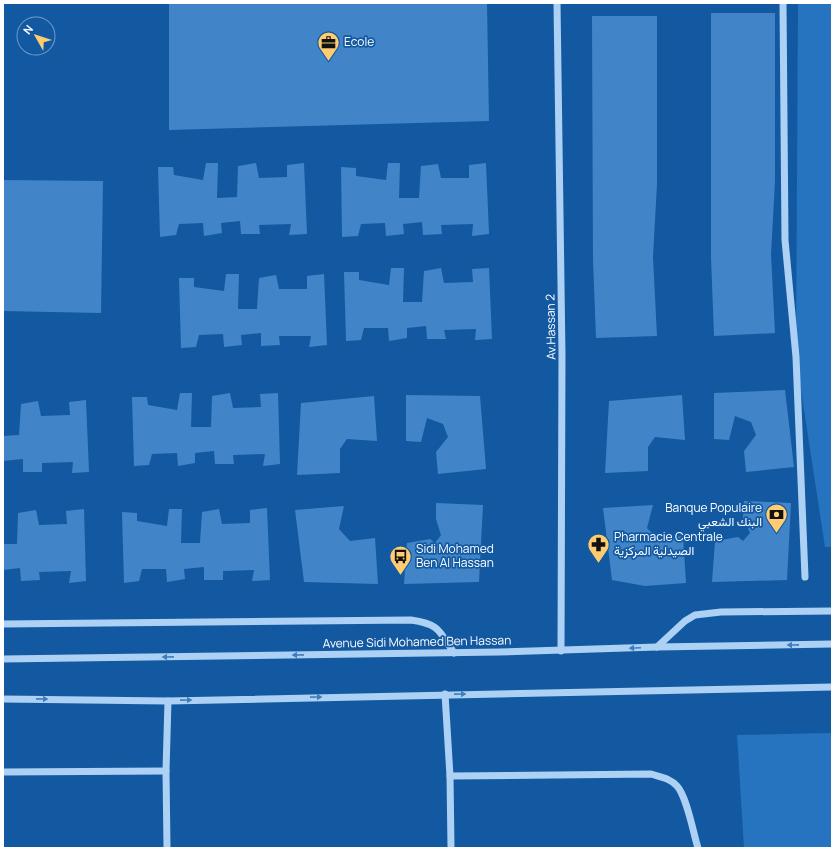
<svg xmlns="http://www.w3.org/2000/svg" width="835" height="851" viewBox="0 0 835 851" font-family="Manrope,Vazirmatn,sans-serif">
  <rect width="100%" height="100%" fill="#1359a1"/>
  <g fill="#2674bf">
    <path d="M 798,3 L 832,3 L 832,547 L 825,547 L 796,357 Z"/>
    <path d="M 832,733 L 832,848 L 744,848 L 737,735 Z"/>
  </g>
  <g fill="#4185c8">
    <path d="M 169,3 L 487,3 L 489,121 L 169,130 Z"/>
    <path d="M 711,13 L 775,13 L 775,181 L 771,254 L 775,333 L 714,336 L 711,257 Z"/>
    <path d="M 592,16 L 657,16 L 657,184 L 653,257 L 657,336 L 596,338 L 593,260 Z"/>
    <path d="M 206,163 L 218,163 L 217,198 L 237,197 L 238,166 L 256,163 L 259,178 L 287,177 L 287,165 L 304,163 L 307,234 L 289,235 L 291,224 L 259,225 L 260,234 L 241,234 L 240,221 L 221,223 L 222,233 L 204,236 L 203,223 L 179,224 L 176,235 L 160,237 L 158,167 L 173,167 L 174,175 L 203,180 Z"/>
    <path d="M 388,163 L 400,163 L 399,198 L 419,198 L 421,166 L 438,164 L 441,178 L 469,178 L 469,165 L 486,163 L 489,234 L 472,236 L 473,224 L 441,225 L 442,234 L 423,235 L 422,222 L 403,224 L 404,234 L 386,236 L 385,223 L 361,224 L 358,236 L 342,237 L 341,167 L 356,168 L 356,176 L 386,180 Z"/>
    <path d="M 3,180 L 103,181 L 101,313 L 3,311 Z"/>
    <path d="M 391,268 L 404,268 L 403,302 L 422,302 L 424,271 L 441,268 L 444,283 L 473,282 L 472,269 L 489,268 L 492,339 L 475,340 L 476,329 L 444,330 L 446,339 L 427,339 L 426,326 L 407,328 L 407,338 L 389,341 L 388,328 L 364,328 L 361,340 L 346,341 L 344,272 L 359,272 L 359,280 L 389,285 Z"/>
    <path d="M 226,274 L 239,274 L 238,309 L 257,309 L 259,278 L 276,275 L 279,289 L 307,289 L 307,276 L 324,274 L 327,345 L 309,347 L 311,336 L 279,336 L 280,345 L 261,346 L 261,333 L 241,335 L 242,345 L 224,347 L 223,334 L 199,335 L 196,347 L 181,348 L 179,278 L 194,278 L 194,287 L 224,291 Z"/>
    <path d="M 785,390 L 794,467 L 746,472 L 744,451 L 756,435 L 751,422 L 735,416 L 729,440 L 714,439 L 714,393 Z"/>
    <path d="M 180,393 L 192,393 L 191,427 L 211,427 L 212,396 L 230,393 L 233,408 L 261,407 L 260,394 L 278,393 L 280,464 L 263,466 L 265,454 L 233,455 L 234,464 L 215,464 L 214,451 L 195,453 L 195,463 L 178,466 L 177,453 L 152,454 L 149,465 L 134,466 L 132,397 L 147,397 L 148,405 L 177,410 Z"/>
    <path d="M 406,395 L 480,396 L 486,469 L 438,474 L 436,452 L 448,437 L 443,424 L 427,418 L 421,442 L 406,441 Z"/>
    <path d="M 682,395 L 685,440 L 655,437 L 648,447 L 648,471 L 605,473 L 609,401 Z"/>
    <path d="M 374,396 L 377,441 L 347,439 L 340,449 L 340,473 L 297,475 L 301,403 Z"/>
    <path d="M 86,400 L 89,472 L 72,473 L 73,462 L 42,463 L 42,472 L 23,472 L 23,459 L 3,461 L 3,436 L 19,435 L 21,404 L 38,401 L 41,416 L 70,415 L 69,402 Z"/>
    <path d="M 744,501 L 791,503 L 787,580 L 712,582 L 715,541 L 738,537 L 743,541 L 750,533 L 743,517 Z"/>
    <path d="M 436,503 L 483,505 L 479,582 L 404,584 L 407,543 L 430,539 L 435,543 L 441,535 L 436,519 Z"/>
    <path d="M 653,505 L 647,528 L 658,539 L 683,536 L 686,583 L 645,586 L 612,580 L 603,508 Z"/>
    <path d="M 344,506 L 339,529 L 350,541 L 375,538 L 378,584 L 304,582 L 295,510 Z"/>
    <path d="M 267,508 L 270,580 L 252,581 L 254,570 L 223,571 L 223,580 L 204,580 L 204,567 L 184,569 L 185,579 L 167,582 L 166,569 L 142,569 L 139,581 L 124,583 L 122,512 L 137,513 L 137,521 L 167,526 L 169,509 L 182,509 L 181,543 L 200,543 L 202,512 L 219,509 L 222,524 L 250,523 L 250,510 Z"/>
    <path d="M 84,509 L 86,581 L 69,583 L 71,571 L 39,572 L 40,580 L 21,581 L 20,568 L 3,570 L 3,544 L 17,544 L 18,513 L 36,510 L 39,525 L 67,524 L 66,511 Z"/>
  </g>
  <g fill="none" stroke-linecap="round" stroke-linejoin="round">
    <g stroke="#add1f4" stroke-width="7">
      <path d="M 557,3 L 562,355 L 561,651"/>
      <path d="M 783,3 L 785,240 L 796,357 L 805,577"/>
      <path d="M 3,624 L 411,620 C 439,624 439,630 454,653"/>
      <path d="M 657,647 L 685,621 L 695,615 L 721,612 L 832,611"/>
      <path d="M 3,659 L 499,652 L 657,647 L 832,644"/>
      <path d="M 445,694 L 450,776 L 451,848"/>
      <path d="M 3,699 L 168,701 L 832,687"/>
      <path d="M 3,772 L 166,771"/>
      <path d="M 450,776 L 651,774 C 660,777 670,778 677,786 C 687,797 693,832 698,848"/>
      <path d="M 167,848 L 166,771 L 168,701"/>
    </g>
  </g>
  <defs><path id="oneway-solid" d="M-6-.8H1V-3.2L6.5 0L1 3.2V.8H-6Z"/></defs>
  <g fill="#417dba">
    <use href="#oneway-solid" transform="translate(793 645) rotate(179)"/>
    <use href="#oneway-solid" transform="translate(635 648) rotate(178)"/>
    <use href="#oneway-solid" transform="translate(298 655) rotate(179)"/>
    <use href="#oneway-solid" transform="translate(168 657) rotate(179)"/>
    <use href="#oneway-solid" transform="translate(460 694) rotate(-1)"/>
    <use href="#oneway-solid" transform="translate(316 697) rotate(-1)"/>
    <use href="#oneway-solid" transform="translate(42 699) rotate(1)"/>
    <use href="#oneway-solid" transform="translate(186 700) rotate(-1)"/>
  </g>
  <defs>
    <symbol id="office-pin" viewBox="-11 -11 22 30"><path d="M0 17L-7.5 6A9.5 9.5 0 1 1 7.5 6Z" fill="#ffcd70" stroke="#1359a1"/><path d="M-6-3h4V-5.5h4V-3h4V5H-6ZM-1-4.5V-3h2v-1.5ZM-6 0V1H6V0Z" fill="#111"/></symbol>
    <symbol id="bank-pin" viewBox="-11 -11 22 30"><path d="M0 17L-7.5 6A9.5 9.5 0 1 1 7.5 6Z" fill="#ffcd70" stroke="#1359a1"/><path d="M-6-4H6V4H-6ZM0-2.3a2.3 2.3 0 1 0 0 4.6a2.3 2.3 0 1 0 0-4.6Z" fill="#111"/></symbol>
    <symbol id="pharmacy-pin" viewBox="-11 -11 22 30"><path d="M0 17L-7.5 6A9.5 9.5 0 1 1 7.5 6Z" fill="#ffcd70" stroke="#1359a1"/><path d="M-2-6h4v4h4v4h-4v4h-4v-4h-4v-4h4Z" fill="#111"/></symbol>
    <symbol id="bus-pin" viewBox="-11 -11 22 30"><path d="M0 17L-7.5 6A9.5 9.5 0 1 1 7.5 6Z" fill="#ffcd70" stroke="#1359a1"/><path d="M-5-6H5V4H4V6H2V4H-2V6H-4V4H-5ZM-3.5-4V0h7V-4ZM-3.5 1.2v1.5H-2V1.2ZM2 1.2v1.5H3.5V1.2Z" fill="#111"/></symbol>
  </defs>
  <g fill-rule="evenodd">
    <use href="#office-pin" x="316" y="30" width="25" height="34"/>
    <use href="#bank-pin" x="764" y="502" width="25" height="34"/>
    <use href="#pharmacy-pin" x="586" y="532" width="25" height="34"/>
    <use href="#bus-pin" x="388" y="544" width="25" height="34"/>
  </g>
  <g text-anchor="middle" stroke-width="3.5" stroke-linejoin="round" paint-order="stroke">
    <g font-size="12" fill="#fff" stroke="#1359a1" text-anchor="start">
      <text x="344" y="46">Ecole</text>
      <text x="762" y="512" text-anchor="end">Banque Populaire<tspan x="762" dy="14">البنك الشعبي</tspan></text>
      <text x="614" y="541">Pharmacie Centrale<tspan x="614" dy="14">الصيدلية المركزية</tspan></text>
      <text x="416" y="553">Sidi Mohamed<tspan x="416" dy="14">Ben Al Hassan</tspan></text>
    </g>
    <g font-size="12" fill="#fff" stroke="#1359a1">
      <text transform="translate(551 327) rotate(-91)" y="4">Av.Hassan 2</text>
      <text transform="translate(417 642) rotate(-1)" y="4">Avenue Sidi Mohamed Ben Hassan</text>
    </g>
  </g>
  <rect width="835" height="851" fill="none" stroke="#ffffff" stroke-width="8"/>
  <g transform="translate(36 36) rotate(309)"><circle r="19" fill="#1359a1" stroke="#719bc7"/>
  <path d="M0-3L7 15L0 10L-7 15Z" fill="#ffcd70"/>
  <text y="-6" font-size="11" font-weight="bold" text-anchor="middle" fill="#ffffff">N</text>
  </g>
</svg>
